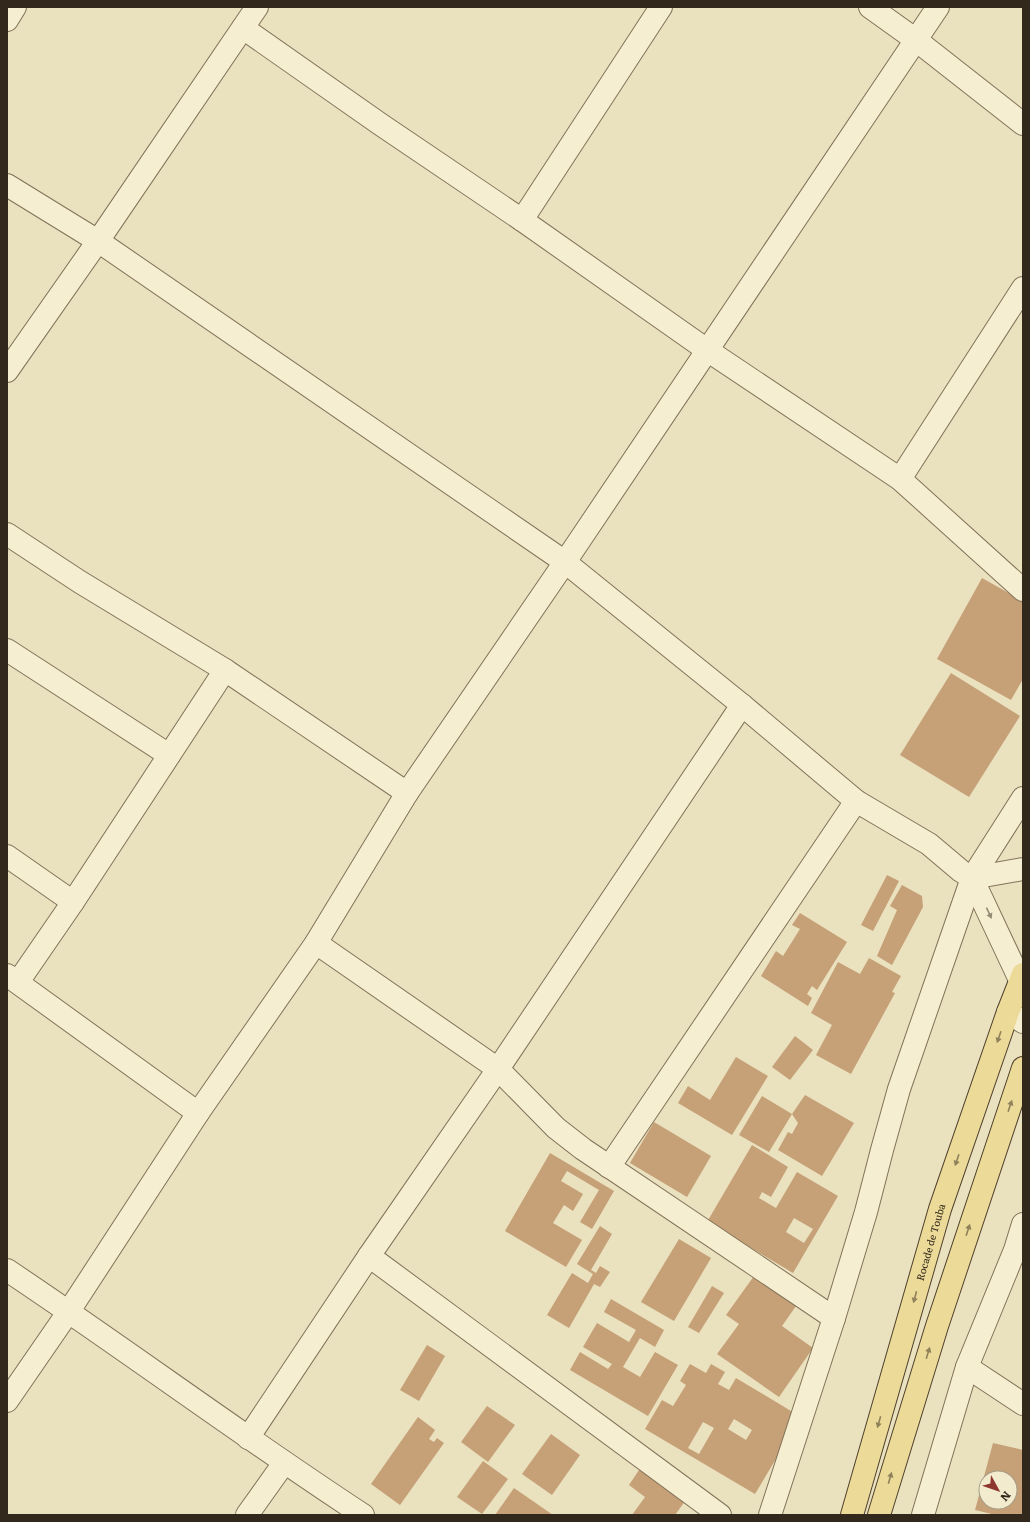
<svg xmlns="http://www.w3.org/2000/svg" width="1030" height="1522" viewBox="0 0 1030 1522" font-family="Literata,serif">
  <rect width="100%" height="100%" fill="#eae1bf"/>
  <g fill="#c6a077" fill-rule="evenodd">
    <path d="M 982,578 L 1023,601 L 1023,679 L 1011,700 L 937,659 Z"/>
    <path d="M 951,673 L 1020,716 L 969,797 L 900,755 Z"/>
    <path d="M 887,875 L 899,881 L 873,931 L 861,925 Z"/>
    <path d="M 902,885 L 922,896 L 923,907 L 892,965 L 877,956 L 897,910 L 890,906 Z"/>
    <path d="M 800,913 L 847,942 L 817,990 L 812,986 L 807,994 L 812,998 L 808,1006 L 761,976 L 776,951 L 783,956 L 800,929 L 792,925 Z"/>
    <path d="M 869,958 L 901,976 L 892,992 L 895,993 L 851,1074 L 816,1055 L 832,1025 L 811,1013 L 838,962 L 860,974 Z"/>
    <path d="M 795,1036 L 813,1050 L 790,1080 L 772,1067 Z"/>
    <path d="M 736,1057 L 768,1076 L 732,1135 L 678,1103 L 688,1086 L 710,1100 Z"/>
    <path d="M 805,1095 L 854,1123 L 822,1176 L 778,1150 L 788,1132 L 792,1134 L 798,1123 L 792,1114 Z"/>
    <path d="M 762,1096 L 792,1114 L 769,1152 L 739,1135 Z"/>
    <path d="M 654,1122 L 711,1156 L 687,1197 L 630,1163 Z"/>
    <path d="M 752,1145 L 788,1167 L 771,1197 L 762,1192 L 759,1198 L 776,1208 L 797,1172 L 838,1196 L 793,1273 L 707,1222 ZM 794,1218 L 813,1229 L 804,1243 L 786,1232 Z"/>
    <path d="M 550,1153 L 614,1191 L 592,1229 L 580,1222 L 599,1190 L 567,1171 L 561,1181 L 583,1194 L 573,1211 L 564,1205 L 553,1223 L 582,1240 L 566,1267 L 505,1231 Z"/>
    <path d="M 600,1226 L 612,1234 L 591,1270 L 596,1273 L 600,1266 L 610,1272 L 600,1287 L 594,1284 L 569,1328 L 547,1315 L 572,1273 L 588,1283 L 593,1274 L 577,1264 Z"/>
    <path d="M 679,1239 L 711,1258 L 674,1321 L 641,1302 Z"/>
    <path d="M 754,1276 L 796,1306 L 782,1326 L 813,1348 L 779,1397 L 717,1354 L 739,1324 L 726,1315 Z"/>
    <path d="M 712,1286 L 724,1293 L 699,1333 L 688,1327 Z"/>
    <path d="M 611,1299 L 664,1330 L 655,1347 L 640,1338 L 623,1367 L 640,1377 L 655,1352 L 678,1365 L 648,1416 L 570,1370 L 580,1352 L 608,1369 L 612,1364 L 583,1347 L 597,1323 L 629,1342 L 636,1330 L 604,1312 Z"/>
    <path d="M 427,1345 L 445,1356 L 419,1401 L 400,1390 Z"/>
    <path d="M 690,1364 L 706,1373 L 711,1364 L 725,1372 L 718,1384 L 729,1390 L 736,1378 L 801,1417 L 755,1494 L 645,1429 L 662,1400 L 673,1406 L 686,1385 L 680,1381 ZM 734,1419 L 752,1430 L 746,1440 L 728,1429 ZM 703,1422 L 714,1428 L 699,1454 L 688,1448 Z"/>
    <path d="M 487,1406 L 515,1425 L 488,1462 L 461,1442 Z"/>
    <path d="M 418,1417 L 435,1430 L 429,1439 L 434,1442 L 437,1438 L 444,1443 L 400,1505 L 371,1484 Z"/>
    <path d="M 551,1434 L 580,1455 L 552,1495 L 522,1474 Z"/>
    <path d="M 993,1443 L 1023,1450 L 1023,1515 L 996,1515 L 975,1510 ZM 986,1478 L 1010,1478 L 1010,1502 L 986,1502 Z"/>
    <path d="M 483,1461 L 508,1479 L 482,1514 L 457,1497 Z"/>
    <path d="M 643,1464 L 693,1490 L 675,1515 L 632,1515 L 645,1497 L 629,1485 Z"/>
    <path d="M 514,1488 L 553,1515 L 495,1515 Z"/>
  </g>
  <g fill="none" stroke-linecap="round" stroke-linejoin="round">
    <defs>
      <g id="minor">
        <path d="M 870,7 L 916,40 L 1023,124"/>
        <path d="M 7,20 L 15,7"/>
        <path d="M 243,28 L 380,124 L 522,220 L 707,350 L 900,479 L 1023,590"/>
        <path d="M 7,185 L 98,241 L 565,562 L 742,705 L 856,801 L 929,844 L 961,871 L 972,878 L 1020,980"/>
        <path d="M 522,220 L 661,7"/>
        <path d="M 7,371 L 98,241 L 257,7"/>
        <path d="M 900,479 L 1023,288"/>
        <path d="M 7,534 L 80,582 L 225,670 L 407,793"/>
        <path d="M 7,650 L 169,755"/>
        <path d="M 7,856 L 73,902"/>
        <path d="M 972,878 L 1023,869"/>
        <path d="M 316,943 L 498,1069 L 556,1128 L 583,1149 L 834,1318"/>
        <path d="M 7,975 L 198,1113"/>
        <path d="M 18,982 L 73,902 L 225,670"/>
        <path d="M 1008,1012 L 1023,1022"/>
        <path d="M 609,1167 L 856,801"/>
        <path d="M 369,1256 L 720,1515"/>
        <path d="M 7,1270 C 127,1350 242,1436 363,1515"/>
        <path d="M 967,1367 L 1023,1404"/>
        <path d="M 7,1401 L 69,1311 L 198,1113 L 316,943 L 407,793 L 565,562 L 938,7"/>
        <path d="M 248,1438 L 369,1256 L 498,1069 L 742,705"/>
        <path d="M 247,1515 L 284,1463"/>
        <path d="M 770,1515 L 834,1318 L 866,1212 L 882,1150 L 899,1089 L 972,878 L 1023,798"/>
        <path d="M 923,1515 L 967,1367 L 1015,1250 L 1023,1224"/>
      </g>
      <g id="major">
        <path id="s1" d="M 852,1515 L 940,1209 L 1008,1012 L 1023,974"/>
        <path d="M 879,1515 L 937,1326 L 1023,1068"/>
      </g>
    </defs>
    <use href="#minor" stroke="#817259" stroke-width="24"/>
    <use href="#major" stroke="#4f402d" stroke-width="24"/>
    <use href="#minor" stroke="#f6eed1" stroke-width="22"/>
    <use href="#major" stroke="#ecda98" stroke-width="22"/>
  </g>
  <defs><path id="oneway-solid" d="M-6-.8H1V-3.2L6.5 0L1 3.2V.8H-6Z"/></defs>
  <use fill="#948c76" href="#oneway-solid" transform="translate(989 913) rotate(65)"/>
  <g fill="#8f825a">
    <use href="#oneway-solid" transform="translate(999 1037) rotate(109)"/>
    <use href="#oneway-solid" transform="translate(1010 1106) rotate(-71)"/>
    <use href="#oneway-solid" transform="translate(957 1160) rotate(109)"/>
    <use href="#oneway-solid" transform="translate(968 1230) rotate(-72)"/>
    <use href="#oneway-solid" transform="translate(915 1297) rotate(105)"/>
    <use href="#oneway-solid" transform="translate(928 1353) rotate(-73)"/>
    <use href="#oneway-solid" transform="translate(879 1422) rotate(106)"/>
    <use href="#oneway-solid" transform="translate(890 1478) rotate(-74)"/>
  </g>
  <g text-anchor="middle" stroke-width="4" stroke-linejoin="round" paint-order="stroke">
    <g font-size="10" fill="#32291c" stroke="#f2ebce">
      <text dy="4" stroke="none"><textPath href="#s1" startOffset="284">Rocade de Touba</textPath></text>
    </g>
  </g>
  <rect width="1030" height="1522" fill="none" stroke="#32291c" stroke-width="16"/>
  <g transform="translate(998 1490) rotate(130)"><circle r="19" fill="#f2ebce" stroke="#a59d87"/>
  <path d="M0-3L7 15L0 10L-7 15Z" fill="#8c362d"/>
  <text y="-6" font-size="11" font-weight="bold" text-anchor="middle" fill="#32291c">N</text>
  </g>
</svg>
